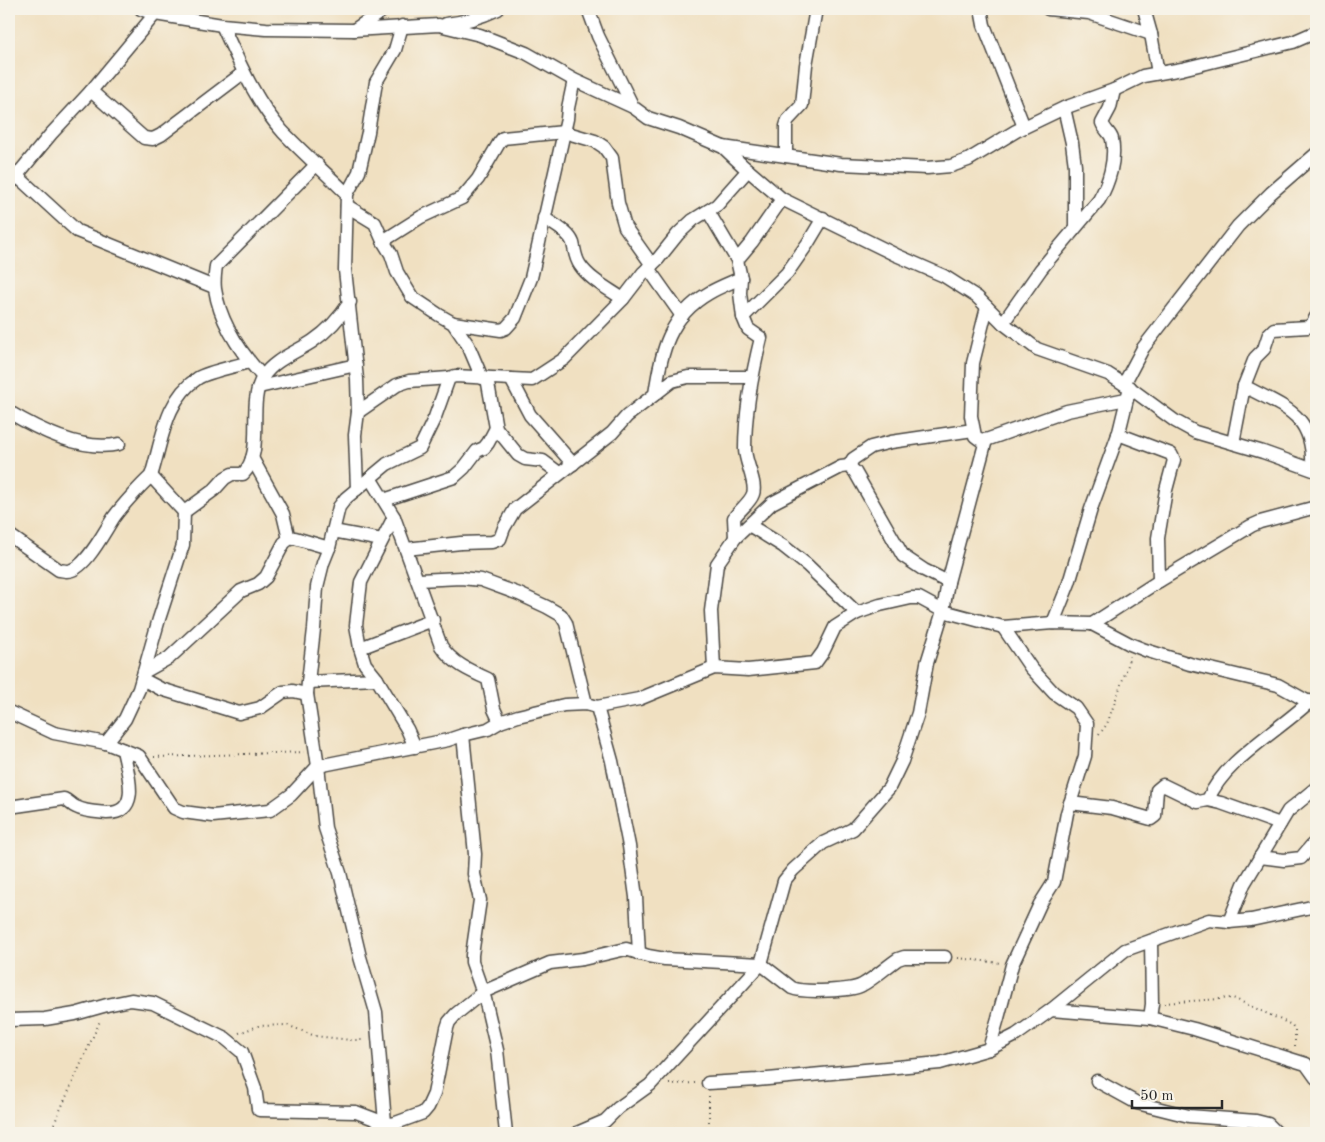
<svg xmlns="http://www.w3.org/2000/svg" width="1325" height="1142" viewBox="0 0 1325 1142" font-family="'Old Standard TT',serif">
  <rect width="100%" height="100%" fill="#f7f3e8"/>
  <filter id="ink" filterUnits="userSpaceOnUse"><feTurbulence type="fractalNoise" baseFrequency=".02" numOctaves="2"/><feDisplacementMap in="SourceGraphic" scale="10" xChannelSelector="R" yChannelSelector="G"/><feConvolveMatrix kernelMatrix="1 2 1 2 8 2 1 2 1" color-interpolation-filters="sRGB"/></filter>
  <filter id="wash" filterUnits="userSpaceOnUse"><feTurbulence type="fractalNoise" baseFrequency=".0096" numOctaves="4" result="noise"/><feDisplacementMap in="SourceGraphic" scale="20" xChannelSelector="R" yChannelSelector="G"/><feGaussianBlur stdDeviation="1.12" result="paint"/><feColorMatrix in="noise" values="0 0 0 0 0 0 0 0 0 0 0 0 0 0 0 0 0 1.4 0 .05"/><feComposite in="paint" operator="in"/></filter>
  <g filter="url(#wash)">
    <rect width="100%" height="100%" fill="#f0e0c1"/>
  </g>
  <g filter="url(#ink)">
    <g fill="none" stroke-linecap="round" stroke-linejoin="round">
      <defs>
        <g id="street">
          <path d="M 141,9 L 155,14 L 222,25 L 266,29 L 353,30 L 439,25 L 480,35 L 526,53 L 574,80 L 633,107 L 648,118 L 679,128 L 723,147 L 742,165 L 782,199 L 896,255 L 944,276 L 977,297 L 1003,323 L 1037,349 L 1108,374 L 1130,388 L 1175,421 L 1195,432 L 1263,452 L 1316,471"/>
          <path d="M 588,9 L 598,36 L 633,107"/>
          <path d="M 981,9 L 984,25 L 1024,127"/>
          <path d="M 1048,9 L 1089,13 L 1151,34"/>
          <path d="M 1144,9 L 1151,34 L 1158,73"/>
          <path d="M 446,24 C 465,22 481,17 498,9"/>
          <path d="M 222,25 C 239,62 255,101 283,132 C 303,153 326,173 347,194"/>
          <path d="M 354,30 L 385,9"/>
          <path d="M 91,91 L 144,138 L 153,139 L 161,135 L 243,73"/>
          <path d="M 1064,108 L 1072,143 L 1075,166 L 1075,227"/>
          <path d="M 723,147 L 841,164 L 927,168 L 951,166 L 968,160 L 1016,131 L 1064,108 L 1114,90 L 1143,76 L 1182,69 L 1293,42 L 1316,32"/>
          <path d="M 786,156 L 786,126 L 788,120 L 802,105 L 806,65 L 816,9"/>
          <path d="M 17,176 L 77,231 L 214,287"/>
          <path d="M 9,185 L 51,134 L 91,91 L 155,14"/>
          <path d="M 347,206 L 375,223 L 383,241 L 391,254 L 397,272 L 412,297 L 439,315 L 453,323 L 468,345 L 482,378"/>
          <path d="M 708,211 L 737,260 L 741,278 L 740,293 L 743,317 L 748,329 L 761,338 C 752,374 745,411 745,449 C 745,462 757,483 753,494 C 750,503 739,510 734,518 L 735,538"/>
          <path d="M 544,218 C 554,225 569,232 573,243 C 575,251 575,258 580,265 C 590,280 609,289 623,299"/>
          <path d="M 383,241 L 421,217 L 462,198 L 478,179 L 499,143 L 503,138 L 564,132 L 595,141 L 604,147 L 612,158 L 618,203 L 625,227 L 652,265"/>
          <path d="M 737,260 L 752,242 L 782,199"/>
          <path d="M 648,268 L 682,316"/>
          <path d="M 743,317 L 787,273 L 808,243 L 823,218"/>
          <path d="M 453,323 L 501,330 L 506,328 L 515,318 L 531,278 L 567,119 L 568,108 L 574,80"/>
          <path d="M 1003,323 L 1041,269 L 1099,200 C 1109,183 1116,160 1112,139 C 1111,134 1104,129 1102,123 L 1110,108 L 1114,90"/>
          <path d="M 263,377 C 240,352 220,323 215,289 C 214,282 215,273 216,266 L 317,164"/>
          <path d="M 487,378 L 496,428 L 518,455 L 525,459 L 543,461 L 559,473"/>
          <path d="M 511,379 L 530,415 L 573,464"/>
          <path d="M 1124,384 L 1143,348 L 1238,226 L 1271,193 L 1316,154"/>
          <path d="M 1244,386 C 1285,408 1315,414 1312,469"/>
          <path d="M 259,387 L 356,365"/>
          <path d="M 655,394 C 661,352 669,316 709,293 C 719,287 730,283 741,278"/>
          <path d="M 9,412 C 39,430 84,452 119,444"/>
          <path d="M 358,412 L 397,385 L 409,381 L 449,378"/>
          <path d="M 1118,434 L 1171,454 L 1174,460 L 1166,490 L 1158,538 L 1159,581"/>
          <path d="M 986,440 L 1067,411 L 1126,399"/>
          <path d="M 1233,443 L 1244,386 L 1255,358 L 1264,349 L 1269,334 L 1274,329 L 1308,327 L 1312,324 L 1316,317"/>
          <path d="M 252,458 L 283,514 L 289,539"/>
          <path d="M 849,466 L 853,459 L 871,447 L 891,442 L 973,430"/>
          <path d="M 151,476 C 162,442 165,399 198,378 C 207,372 237,366 249,362"/>
          <path d="M 370,478 L 394,517 L 441,646 C 452,663 470,671 488,679 L 494,709 L 500,722"/>
          <path d="M 357,489 L 355,435 L 358,412 L 357,379 L 345,270 L 347,194 L 359,172 L 368,132 L 376,82 L 395,50 L 402,26"/>
          <path d="M 384,500 L 454,477 L 464,468 L 477,451 L 484,448 L 488,443 L 496,428"/>
          <path d="M 184,512 L 214,490 L 225,478 L 232,474 L 243,474 C 266,451 246,404 263,377 C 273,360 297,352 313,341 C 329,330 339,319 350,302"/>
          <path d="M 394,517 L 361,582 L 356,625 L 360,648 L 365,664 L 377,679 L 407,729 L 415,747"/>
          <path d="M 749,525 L 783,546 L 807,565 L 857,613"/>
          <path d="M 333,531 L 382,540"/>
          <path d="M 9,535 L 59,570 C 62,570 64,571 67,571 C 85,571 105,530 114,517 C 122,506 141,485 151,476 L 184,512 L 183,545 L 159,619 L 139,689 L 125,719 L 106,743"/>
          <path d="M 406,549 L 461,543 L 492,542 L 500,539 L 504,528 L 515,509 L 612,433 L 627,416 L 672,381 L 688,377 L 752,377"/>
          <path d="M 418,580 L 461,578 L 481,580 L 519,594 L 547,607 L 561,615 L 566,623 L 586,704"/>
          <path d="M 1053,623 L 1069,583 L 1091,509 L 1119,432 L 1130,387"/>
          <path d="M 1092,624 L 1130,644 L 1145,650 L 1190,664 L 1278,685 L 1316,706"/>
          <path d="M 360,648 L 433,620"/>
          <path d="M 714,668 L 711,611 L 717,564 L 735,538 L 772,503 L 841,467 L 849,466 L 855,472 L 903,556 L 924,570 L 948,582"/>
          <path d="M 144,672 L 169,658 L 241,591 L 258,584 L 266,577 L 284,543 L 289,539 L 295,538 L 329,548"/>
          <path d="M 142,679 L 161,689 L 239,713 L 260,708 L 283,692 L 293,691 L 307,694"/>
          <path d="M 308,682 L 377,679"/>
          <path d="M 597,707 L 612,761 L 629,846 L 636,897 L 639,954"/>
          <path d="M 9,712 L 54,733 L 106,743 L 139,756 L 174,808 L 183,812 L 213,816 L 270,810 L 291,795 L 318,766 L 448,740 L 463,735 L 488,729 L 500,722 L 518,716 L 564,705 L 586,704 L 597,707 L 639,699 L 714,668 L 748,670 L 815,663 L 823,652 L 835,627 L 857,613 L 880,605 L 911,598 L 919,598 L 943,611 L 1003,627 L 1053,623 L 1092,624 L 1159,581 L 1251,526 L 1260,522 L 1316,507"/>
          <path d="M 463,735 L 475,854 L 474,874 L 480,900 L 472,955 L 472,962 L 485,999 L 497,1050 L 506,1133"/>
          <path d="M 1208,800 C 1223,761 1280,730 1310,701"/>
          <path d="M 1070,803 L 1112,808 L 1151,819 L 1155,816 L 1157,790 L 1163,785 L 1198,802 L 1208,800 L 1221,803 L 1280,824"/>
          <path d="M 9,807 L 64,799 C 69,801 71,805 76,807 C 85,812 97,812 107,813 C 143,813 127,771 123,750"/>
          <path d="M 1260,857 L 1284,860 L 1301,858 L 1312,845 L 1316,846"/>
          <path d="M 1229,922 L 1244,884 L 1288,811 L 1316,788"/>
          <path d="M 1051,1010 L 1150,1018 L 1194,1029 L 1306,1064 L 1316,1078"/>
          <path d="M 1150,1018 L 1152,1004 L 1151,941"/>
          <path d="M 9,1020 L 45,1019 L 75,1014 L 107,1005 L 131,1000 L 153,1003 L 225,1038 L 242,1052 L 255,1088 L 258,1109 L 259,1110 L 356,1112 L 385,1123 L 393,1124 L 423,1113 L 428,1107 L 434,1094 L 447,1028 L 449,1022 L 456,1014 L 483,992 L 550,963 L 583,959 L 626,949 L 648,956 L 665,959 L 761,964 L 792,988 C 803,993 852,991 862,985 C 875,978 886,967 898,959 L 904,957 L 945,957"/>
          <path d="M 989,1049 L 998,1018 L 1012,965 L 1040,904 L 1054,882 L 1067,813 L 1085,756 L 1087,724 L 1076,708 L 1054,693 L 1031,668 L 1003,627"/>
          <path d="M 1097,1081 L 1137,1103 L 1189,1116 L 1256,1121 L 1268,1124 L 1277,1133"/>
          <path d="M 708,1083 L 757,1080 L 940,1063 L 989,1049 L 1016,1035 L 1051,1010 L 1125,950 L 1209,920 L 1229,922 L 1251,920 L 1316,906"/>
          <path d="M 385,1123 L 376,1012 L 360,957 L 340,873 L 325,828 L 318,766 L 307,694 L 308,682 L 314,629 L 317,587 L 323,563 L 329,548 L 339,507 L 346,498 L 387,464 L 420,448 L 435,417 L 449,378 L 455,376 L 532,380 L 564,359 L 623,299 L 643,273 L 658,259 L 678,234 L 693,220 L 717,205 L 748,170"/>
          <path d="M 577,1133 L 605,1121 L 618,1108 L 650,1085 L 761,964 L 784,881 L 793,870 L 823,843 L 853,829 L 889,788 L 902,761 L 918,713 L 927,663 L 943,611 L 948,582 L 986,440 L 979,439 L 975,436 L 971,416 L 973,363 L 987,307"/>
        </g>
      </defs>
      <use href="#street" stroke="#494642" stroke-width="15"/>
      <g stroke="#494642" stroke-width="2" stroke-dasharray="1 4" stroke-linecap="butt">
        <path d="M 1099,735 L 1107,724 L 1128,665 L 1129,656"/>
        <path d="M 154,757 L 304,752"/>
        <path d="M 958,958 L 1000,963"/>
        <path d="M 1164,1003 L 1233,998 L 1292,1025 L 1295,1030 L 1295,1048"/>
        <path d="M 239,1033 L 258,1026 L 287,1025 L 315,1036 L 351,1040 L 365,1040"/>
        <path d="M 669,1084 L 697,1083"/>
        <path d="M 709,1096 L 709,1133"/>
        <path d="M 50,1133 L 100,1021"/>
      </g>
      <use href="#street" stroke="#fff" stroke-width="12"/>
    </g>
  </g>
  <rect width="1325" height="1142" fill="none" stroke="#f7f3e8" stroke-width="30"/>
  <path d="M1132 1100v8h90v-8" fill="none" stroke="#2b2b2b" stroke-width="2.5"/>
  <text x="1140" y="1100" font-size="15" fill="#2b2b2b" stroke="#f7f3e8" stroke-width="4" paint-order="stroke">50 m</text>
</svg>
